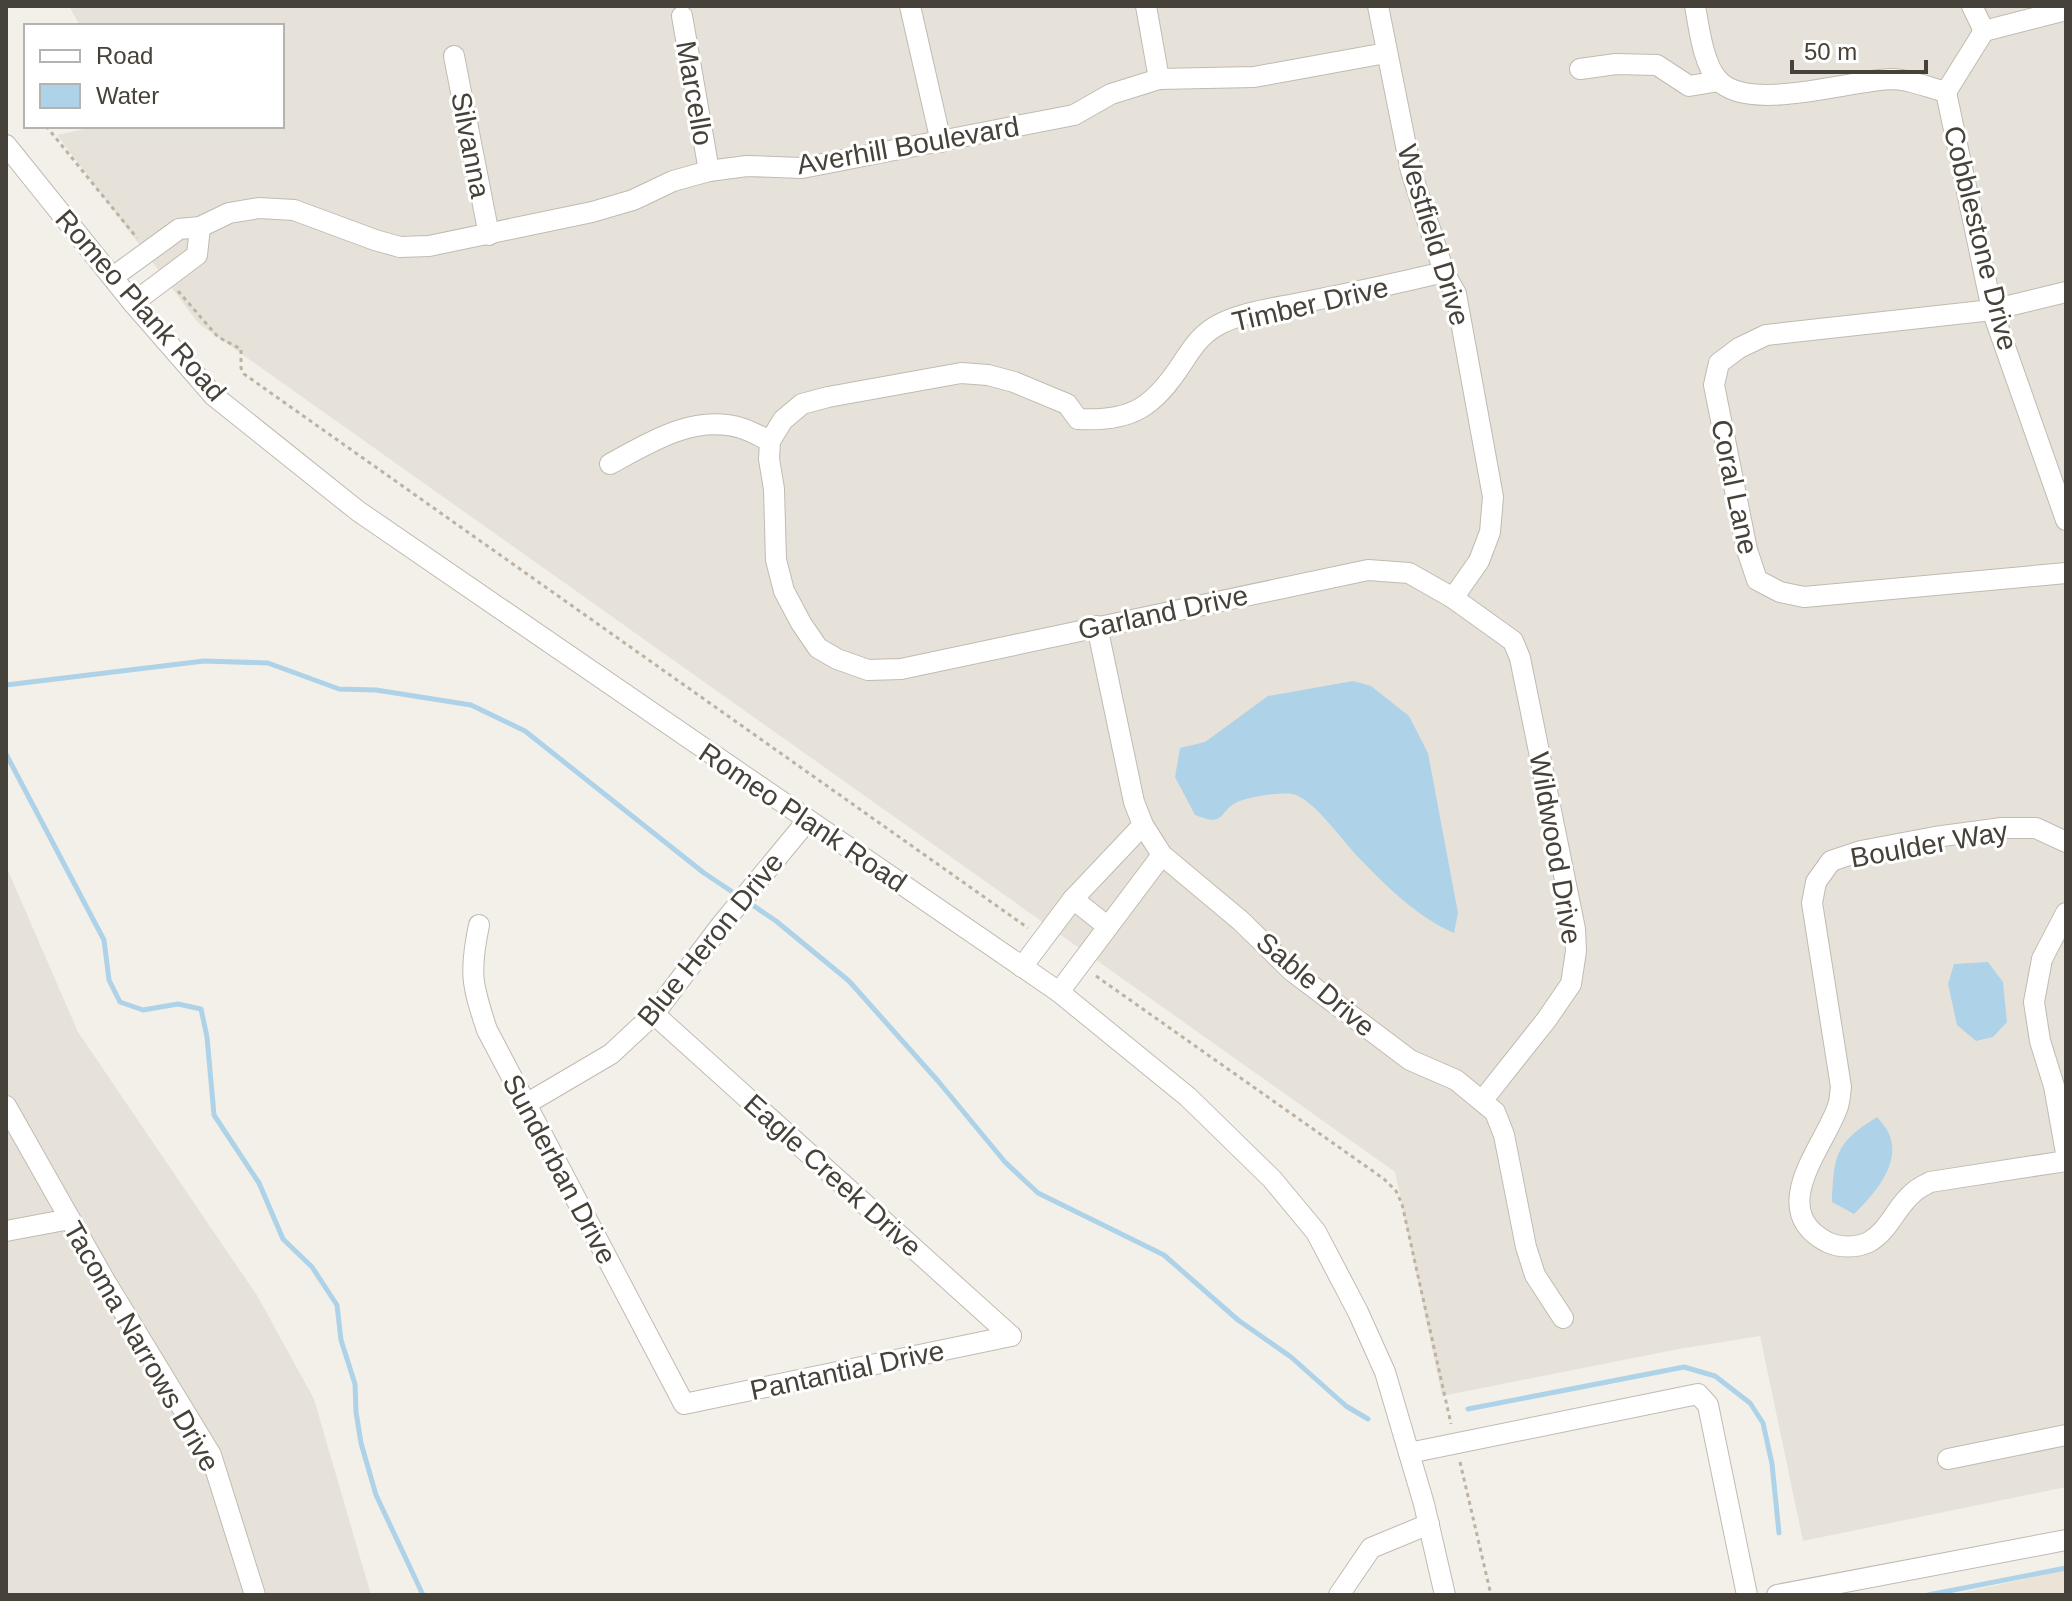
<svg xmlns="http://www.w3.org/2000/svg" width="2072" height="1601" viewBox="0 0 2072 1601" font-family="Helvetica,sans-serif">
  <rect width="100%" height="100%" fill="#f3f0ea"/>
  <g fill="#e7e2d9">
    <path d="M 69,6 L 2066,6 L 2066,1487 L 1803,1541 L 1760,1336 L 1679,1349 L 1442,1396 L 1395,1172 L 198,323 L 57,135 L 97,126 L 282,126 L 282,26 L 80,26 Z"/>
    <path d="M 6,866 L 78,1032 L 258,1297 L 314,1399 L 371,1595 L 6,1595 Z"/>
  </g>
  <path fill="#ebe4d6" d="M 2066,1570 L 2066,1595 L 1952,1595 Z"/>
  <g fill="#aed3e8">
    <path d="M 1353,681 L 1371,686 L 1409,716 L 1428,753 L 1458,913 L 1454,933 C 1419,918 1388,888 1362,861 C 1346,846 1313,797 1292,794 C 1278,792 1243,797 1232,805 C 1225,810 1222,819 1213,820 C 1208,820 1201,817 1195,815 L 1175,777 L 1180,748 L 1205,742 L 1268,696 Z"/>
    <path d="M 1988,962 L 2003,982 L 2007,1022 L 1993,1037 L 1976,1041 L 1957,1025 L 1948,984 L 1954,964 Z"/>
    <path d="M 1877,1117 C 1881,1122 1887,1128 1889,1134 C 1902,1163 1874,1195 1854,1214 L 1832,1202 C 1834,1155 1835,1143 1877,1117 Z"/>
  </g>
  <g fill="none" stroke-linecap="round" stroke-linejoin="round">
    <g stroke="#aed3e8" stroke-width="5">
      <path d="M 6,685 L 204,661 L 268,663 L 339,689 L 376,690 L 471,705 L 525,731 L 704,873 L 740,897"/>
      <path d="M 6,754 L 104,940 L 109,980 L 120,1002 L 143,1010 L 178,1004 L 201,1009 L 207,1037 L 214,1115 L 259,1183 L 283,1239 L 312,1267 L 337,1305 L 341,1340 L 355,1384 L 356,1412 L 361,1443 L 376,1495 L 423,1595"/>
      <path d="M 748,902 L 776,921 L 849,981 L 938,1081 L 1005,1162 L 1038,1193 L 1164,1255 L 1238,1320 L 1291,1357 L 1346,1406 L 1368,1419"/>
      <path d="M 1468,1409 L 1684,1367 L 1715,1376 L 1750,1403 L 1763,1423 L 1772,1464 L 1779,1533"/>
      <path d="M 1928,1595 L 2066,1568"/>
    </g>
    <defs>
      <g id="minor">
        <path d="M 910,6 L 941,142"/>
        <path d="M 1146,6 L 1159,79"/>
        <path d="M 1378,6 L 1411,171 L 1444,272 L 1456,294 L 1493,497 L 1490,532 L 1479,561 L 1453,598"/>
        <path d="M 1695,6 C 1699,27 1703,65 1719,81 C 1751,113 1850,80 1892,79 C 1909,79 1929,88 1946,92"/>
        <path d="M 1972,6 L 1984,31"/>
        <path d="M 682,16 L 709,171"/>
        <path d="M 454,56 L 489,235"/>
        <path d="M 1580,69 L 1616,64 L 1657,65 L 1689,86 L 1719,81"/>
        <path d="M 1946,92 L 1992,310 L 2066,520"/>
        <path d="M 1946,92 L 1984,31 L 2066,10"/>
        <path d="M 6,145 L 133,303 L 214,396 L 358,511 L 1059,992 L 1188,1097 L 1272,1179 L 1316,1232 L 1358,1312 L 1385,1372 L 1424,1504 L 1445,1595"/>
        <path d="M 1444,272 C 1398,283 1352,293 1305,302 C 1277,308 1247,311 1222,323 C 1203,332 1194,345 1183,362 C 1154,407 1132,422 1078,419 L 1067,404 L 1014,382 L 988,375 L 961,373 L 828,397 L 802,404 L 783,420 L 770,441 L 769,459 L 774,489 L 776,560 L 784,591 L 801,623 L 818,648 L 837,659 L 868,670 L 901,669 L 1368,570 L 1409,573 L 1453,598 L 1513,641 L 1520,658 L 1575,929 L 1576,951 L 1571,984 L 1547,1019 L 1482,1101"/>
        <path d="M 113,277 L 179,229 L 200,227 L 229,213 L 259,208 L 294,210 L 375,240 L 400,247 L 429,246 L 592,212 L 633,200 L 673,181 L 709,171 L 747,166 L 802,168 L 1074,115 L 1111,94 L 1159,79 L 1254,77 L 1386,53"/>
        <path d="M 2066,292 L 1992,310 L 1766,335 L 1739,348 L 1719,363 L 1714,385 L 1747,550 L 1757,580 L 1780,592 L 1804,597 L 2066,573"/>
        <path d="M 133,303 L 197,255 L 200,227"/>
        <path d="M 610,464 C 650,442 694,414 741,428 C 751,431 761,437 770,441"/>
        <path d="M 1097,626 L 1134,802 L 1143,825 L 1162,855 L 1241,921 L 1292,971 L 1410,1060 L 1456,1080 L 1495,1112 L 1504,1135 L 1526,1247 L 1535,1275 L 1563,1318"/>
        <path d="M 2066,842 L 2036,828 L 2002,828 L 1935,837 L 1861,851 L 1831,861 L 1816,882 L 1812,903 L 1841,1087 C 1840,1093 1840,1100 1838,1106 C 1825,1146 1765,1209 1827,1242 C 1839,1248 1857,1248 1869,1242 C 1890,1230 1896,1206 1914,1192 C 1918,1188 1925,1185 1930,1182 L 2066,1161"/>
        <path d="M 1073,899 L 1107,926"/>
        <path d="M 2066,913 L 2042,959 L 2034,1002 L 2040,1041 L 2054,1086 L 2066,1153"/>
        <path d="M 479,925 C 469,973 472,985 487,1030 L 684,1404 L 1011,1336"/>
        <path d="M 1022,967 L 1073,899 L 1143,825"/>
        <path d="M 1059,992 L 1162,855"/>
        <path d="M 654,1014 L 1011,1336"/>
        <path d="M 526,1104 L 611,1054 L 654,1014 L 722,924 L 808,820"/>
        <path d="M 6,1106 L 105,1281 L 211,1455 L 255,1595"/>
        <path d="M 6,1231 L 70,1219"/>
        <path d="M 1409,1453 L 1698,1394 L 1708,1405 L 1747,1595"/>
        <path d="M 1948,1459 L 2066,1435"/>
        <path d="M 1339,1595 L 1371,1548 L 1429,1524"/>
        <path d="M 1777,1595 L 2066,1540"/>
      </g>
    </defs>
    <use href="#minor" stroke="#c1bab1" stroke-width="22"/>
    <g stroke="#beb2a1" stroke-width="3" stroke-dasharray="4 4" stroke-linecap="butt">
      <path d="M 46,126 L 137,238"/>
      <path d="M 178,291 L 218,337 L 241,349 L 241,368 L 244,374 L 1028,928"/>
      <path d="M 1096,976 L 1384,1179 L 1396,1191 L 1402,1204 L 1451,1424"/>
      <path d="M 1460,1462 L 1491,1595"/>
    </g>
    <use href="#minor" stroke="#fff" stroke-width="20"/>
  </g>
  <g text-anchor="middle" stroke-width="6" stroke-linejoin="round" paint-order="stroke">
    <g font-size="28" fill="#464139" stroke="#fff">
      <text transform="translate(695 93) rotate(80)" y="10">Marcello</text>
      <text transform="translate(471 145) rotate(79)" y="10">Silvanna</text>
      <text transform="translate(908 145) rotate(-10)" y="10">Averhill Boulevard</text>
      <text transform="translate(1434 235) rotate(73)" y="10">Westfield Drive</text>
      <text transform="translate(1981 238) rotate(76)" y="10">Cobblestone Drive</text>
      <text transform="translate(1310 304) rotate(-13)" y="10">Timber Drive</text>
      <text transform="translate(141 305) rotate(49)" y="10">Romeo Plank Road</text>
      <text transform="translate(1735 487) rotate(78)" y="10">Coral Lane</text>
      <text transform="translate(1163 612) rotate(-12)" y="10">Garland Drive</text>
      <text transform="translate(803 817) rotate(34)" y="10">Romeo Plank Road</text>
      <text transform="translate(1929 844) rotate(-10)" y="10">Boulder Way</text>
      <text transform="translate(1556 848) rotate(80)" y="10">Wildwood Drive</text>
      <text transform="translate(710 939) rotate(-51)" y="10">Blue Heron Drive</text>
      <text transform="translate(1316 984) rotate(40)" y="10">Sable Drive</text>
      <text transform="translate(560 1169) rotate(62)" y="10">Sunderban Drive</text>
      <text transform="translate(833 1175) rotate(42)" y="10">Eagle Creek Drive</text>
      <text transform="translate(142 1346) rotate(60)" y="10">Tacoma Narrows Drive</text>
      <text transform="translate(847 1370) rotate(-12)" y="10">Pantantial Drive</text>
    </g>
  </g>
  <rect width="2072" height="1601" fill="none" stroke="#464139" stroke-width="16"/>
  <rect x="24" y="24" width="260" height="104" fill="#ffffff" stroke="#b5b3b0" stroke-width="2"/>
  <rect x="40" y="50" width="40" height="12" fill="#ffffff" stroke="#b5b3b0" stroke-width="2"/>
  <text x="96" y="64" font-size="24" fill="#464139">Road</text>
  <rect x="40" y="84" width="40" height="24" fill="#aed3e8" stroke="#b5b3b0" stroke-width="2"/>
  <text x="96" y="104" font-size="24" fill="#464139">Water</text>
  <path d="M1792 60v12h134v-12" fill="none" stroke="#464139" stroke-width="4"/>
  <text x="1804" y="60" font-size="24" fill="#464139" stroke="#ffffff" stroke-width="6" paint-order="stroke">50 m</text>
</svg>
